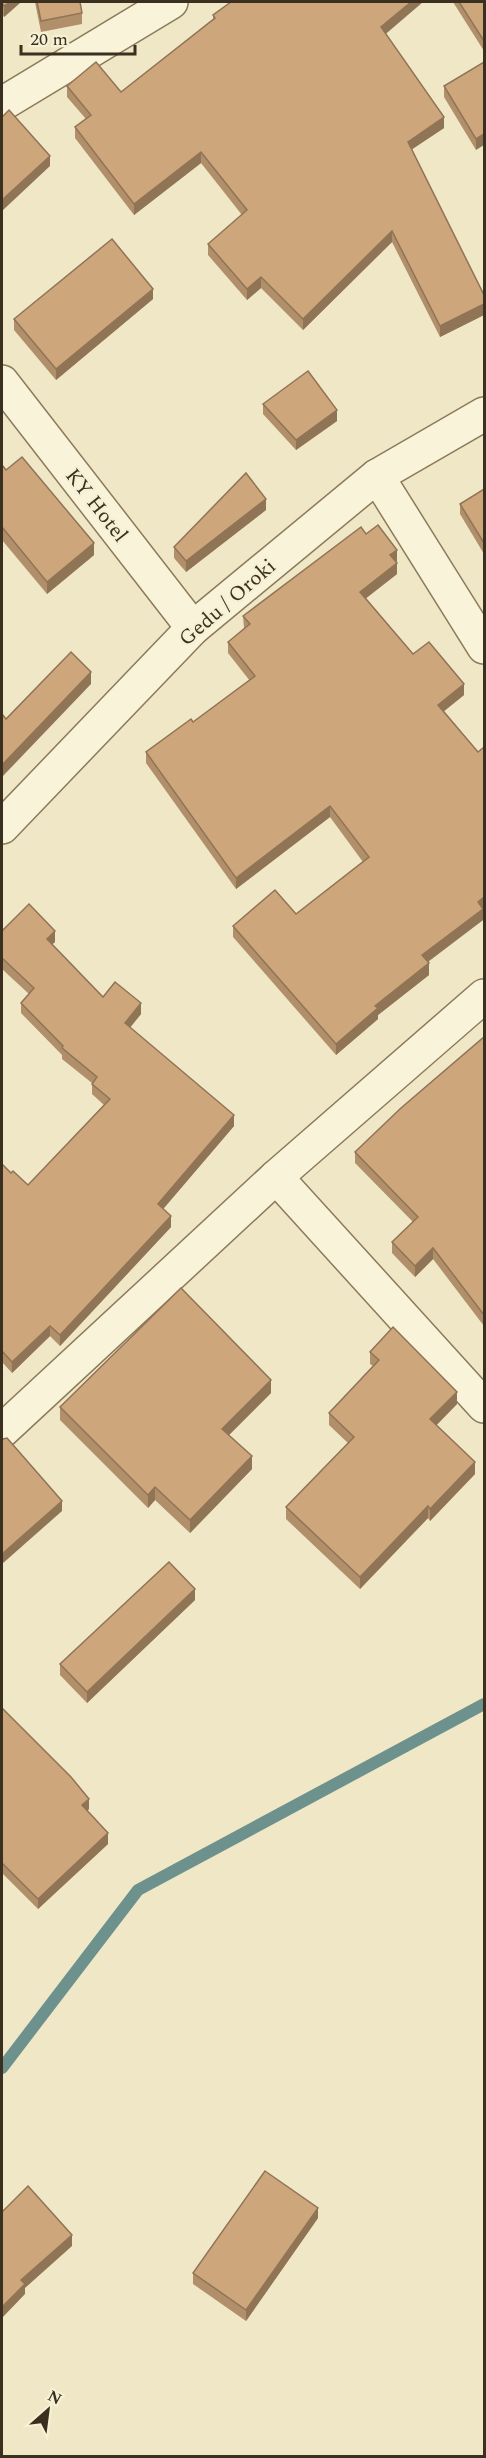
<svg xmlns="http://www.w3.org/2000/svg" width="486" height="2458" viewBox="0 0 486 2458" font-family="Spectral,serif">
  <rect width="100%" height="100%" fill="#efe7c6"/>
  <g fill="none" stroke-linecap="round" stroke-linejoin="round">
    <path stroke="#6d918c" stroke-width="12" d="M 2,2068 L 138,1890 L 484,1704"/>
    <defs>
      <g id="minor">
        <path d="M 2,104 L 171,2"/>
        <path d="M 2,382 L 193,628"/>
        <path d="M 377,476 L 484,647"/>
        <path d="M 2,827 L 193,628 L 377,476 L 484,414"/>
        <path d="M 276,1177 L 484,1406"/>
        <path d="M 2,1431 L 276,1177 L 484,996"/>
      </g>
    </defs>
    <use href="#minor" stroke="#8b7a5b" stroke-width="36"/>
    <use href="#minor" stroke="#f9f3d9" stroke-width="33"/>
  </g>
  <g fill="#b18f6a">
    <path d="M 2,2 L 21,2 L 4,17 L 2,14 Z"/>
    <path d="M 35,2 L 80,2 L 82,13 L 82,24 L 41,32 Z"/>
    <path d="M 453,2 L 484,2 L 484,51 Z"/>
    <path d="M 213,15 L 385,34 L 444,128 L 412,149 L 484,295 L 484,315 L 440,337 L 392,242 L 303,330 L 261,288 L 247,300 L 208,255 L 208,244 L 242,215 L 201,163 L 134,215 L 75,138 L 75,127 L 86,119 L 67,97 L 67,86 L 121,92 L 213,19 Z"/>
    <path d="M 484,62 L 476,150 L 444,97 L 444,86 Z"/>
    <path d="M 153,299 L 56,380 L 14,330 L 14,319 Z"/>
    <path d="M 263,404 L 337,421 L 296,450 L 263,414 Z"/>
    <path d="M 2,465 L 94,555 L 47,594 L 2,540 Z"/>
    <path d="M 484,489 L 484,554 L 460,514 L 460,504 Z"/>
    <path d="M 266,510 L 186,572 L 174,558 L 174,547 Z"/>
    <path d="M 366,534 L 397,561 L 396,562 L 397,574 L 366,598 L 413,654 L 464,695 L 444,711 L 478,752 L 484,747 L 484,908 L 483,909 L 483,920 L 428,962 L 429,975 L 378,1015 L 378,1019 L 336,1055 L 233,937 L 233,926 L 296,914 L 363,862 L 330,817 L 236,889 L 146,763 L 146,752 L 193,722 L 250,681 L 228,653 L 228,642 L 244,628 L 243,616 Z"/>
    <path d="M 2,931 L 55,942 L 52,944 L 103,997 L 141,1014 L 130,1027 L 234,1126 L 163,1209 L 171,1227 L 60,1346 L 50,1336 L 12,1373 L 2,1362 L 2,1164 L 11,1173 L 28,1185 L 104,1105 L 92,1094 L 92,1083 L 62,1059 L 62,1055 L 21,1013 L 21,1003 L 29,994 L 2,969 Z"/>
    <path d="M 484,1037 L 484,1326 L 433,1259 L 415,1277 L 392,1253 L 392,1242 L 413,1222 L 355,1163 L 355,1152 Z"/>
    <path d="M 370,1352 L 457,1404 L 436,1425 L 475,1474 L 430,1521 L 428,1518 L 360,1589 L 286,1519 L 286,1507 L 348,1443 L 329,1425 L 329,1413 L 373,1366 L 370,1364 Z"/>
    <path d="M 271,1393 L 229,1435 L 252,1469 L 190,1533 L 155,1500 L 148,1508 L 60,1420 L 60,1407 Z"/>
    <path d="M 195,1600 L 87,1703 L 60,1675 L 60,1664 Z"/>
    <path d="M 2,1708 L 89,1809 L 87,1811 L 108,1844 L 38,1909 L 2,1873 Z"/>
    <path d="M 318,2218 L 246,2321 L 193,2284 L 193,2273 Z"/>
  </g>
  <g fill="#907456">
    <path d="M 10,2 L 21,2 L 4,17 L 4,6 Z"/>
    <path d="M 411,2 L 423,2 L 381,38 L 381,27 Z"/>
    <path d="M 444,117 L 444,128 L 408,152 L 408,142 Z"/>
    <path d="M 484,134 L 484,145 L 476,150 L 476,139 Z"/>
    <path d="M 201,152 L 201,163 L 134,215 L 134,204 Z"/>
    <path d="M 50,156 L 50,166 L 2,211 L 2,200 Z"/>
    <path d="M 392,231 L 392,242 L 303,330 L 303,319 Z"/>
    <path d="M 261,277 L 261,288 L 247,300 L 247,289 Z"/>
    <path d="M 153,289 L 153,299 L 56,380 L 56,369 Z"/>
    <path d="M 484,304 L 484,315 L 440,337 L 440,326 Z"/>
    <path d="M 337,410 L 337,421 L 296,450 L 296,440 Z"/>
    <path d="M 266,499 L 266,510 L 186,572 L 186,561 Z"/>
    <path d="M 94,543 L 94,555 L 47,594 L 47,582 Z"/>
    <path d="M 397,550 L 397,561 L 390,566 L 390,555 Z"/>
    <path d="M 397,563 L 397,574 L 360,603 L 360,592 Z"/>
    <path d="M 91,672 L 91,684 L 2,777 L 2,765 Z"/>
    <path d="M 464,684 L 464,695 L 438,716 L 438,705 Z"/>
    <path d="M 330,806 L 330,817 L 236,889 L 236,878 Z"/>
    <path d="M 484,897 L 484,908 L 478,913 L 478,902 Z"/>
    <path d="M 483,909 L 483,920 L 422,966 L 422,955 Z"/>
    <path d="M 55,931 L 55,942 L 47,949 L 47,939 Z"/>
    <path d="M 429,963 L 429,975 L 378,1015 L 378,1019 L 336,1055 L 336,1044 L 375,1006 Z"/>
    <path d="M 141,1003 L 141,1014 L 125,1034 L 125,1023 Z"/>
    <path d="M 234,1115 L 234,1126 L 158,1215 L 158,1204 Z"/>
    <path d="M 171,1216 L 171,1227 L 60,1346 L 60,1335 Z"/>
    <path d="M 433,1248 L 433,1259 L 415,1277 L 415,1266 Z"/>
    <path d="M 50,1326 L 50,1336 L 12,1373 L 12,1362 Z"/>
    <path d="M 271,1380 L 271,1393 L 222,1442 L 222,1429 Z"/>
    <path d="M 457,1392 L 457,1404 L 430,1432 L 430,1419 Z"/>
    <path d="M 252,1456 L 252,1469 L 190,1533 L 190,1520 Z"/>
    <path d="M 475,1462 L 475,1474 L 430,1521 L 430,1509 Z"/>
    <path d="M 155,1487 L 155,1500 L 148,1508 L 148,1495 Z"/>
    <path d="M 62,1501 L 62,1511 L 2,1564 L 2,1554 Z"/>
    <path d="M 428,1506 L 428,1518 L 360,1589 L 360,1577 Z"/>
    <path d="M 195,1589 L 195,1600 L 87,1703 L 87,1692 Z"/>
    <path d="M 89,1799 L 89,1809 L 82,1816 L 82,1805 Z"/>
    <path d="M 108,1833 L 108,1844 L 38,1909 L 38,1899 Z"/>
    <path d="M 318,2208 L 318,2218 L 246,2321 L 246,2310 Z"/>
    <path d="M 72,2235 L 72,2246 L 25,2288 L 25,2294 L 2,2318 L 2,2307 L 21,2280 Z"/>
  </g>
  <g fill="#cea67b" stroke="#907456" stroke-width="1.5">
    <path d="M 2,2 L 10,2 L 4,6 L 2,3 Z"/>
    <path d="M 37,2 L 80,2 L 82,13 L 41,21 Z"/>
    <path d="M 231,2 L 411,2 L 381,27 L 444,117 L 408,142 L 484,295 L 484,304 L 440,326 L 392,231 L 303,319 L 261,277 L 247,289 L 208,244 L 247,210 L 201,152 L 134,204 L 75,127 L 91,115 L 67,86 L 96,62 L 121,92 L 215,18 L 213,15 Z"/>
    <path d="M 459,2 L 484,2 L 484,41 Z"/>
    <path d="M 484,62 L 484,134 L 476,139 L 444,86 Z"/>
    <path d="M 9,110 L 50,156 L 2,200 L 2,117 Z"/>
    <path d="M 112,239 L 153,289 L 56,369 L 14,319 Z"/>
    <path d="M 308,371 L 337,410 L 296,440 L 263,404 Z"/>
    <path d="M 22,457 L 94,543 L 47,582 L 2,527 L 2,465 L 6,470 Z"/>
    <path d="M 246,473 L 266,499 L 186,561 L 174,547 Z"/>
    <path d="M 484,489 L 484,543 L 460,504 Z"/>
    <path d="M 378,525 L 397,550 L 390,555 L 397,563 L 360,592 L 413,654 L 429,642 L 464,684 L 438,705 L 478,752 L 484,747 L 484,897 L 478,902 L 483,909 L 422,955 L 429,963 L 375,1006 L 378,1008 L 336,1044 L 233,926 L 275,890 L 296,914 L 369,857 L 330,806 L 236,878 L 146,752 L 191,719 L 193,722 L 255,676 L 228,642 L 250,624 L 243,616 L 361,527 L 366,534 Z"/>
    <path d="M 71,652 L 91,672 L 2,765 L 2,714 L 6,719 Z"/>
    <path d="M 29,904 L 55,931 L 47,939 L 103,997 L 115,982 L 141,1003 L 125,1023 L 234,1115 L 158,1204 L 171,1216 L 60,1335 L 50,1326 L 12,1362 L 2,1351 L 2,1164 L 11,1173 L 13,1171 L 28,1185 L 110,1099 L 92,1084 L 97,1077 L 62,1048 L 63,1046 L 21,1003 L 34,988 L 2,958 L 2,931 Z"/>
    <path d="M 484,1037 L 484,1315 L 433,1248 L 415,1266 L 392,1242 L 418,1217 L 355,1152 L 401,1108 Z"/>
    <path d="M 181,1288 L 271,1380 L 222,1429 L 252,1456 L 190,1520 L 155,1487 L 148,1495 L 60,1407 Z"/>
    <path d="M 393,1327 L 457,1392 L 430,1419 L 475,1462 L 430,1509 L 428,1506 L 360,1577 L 286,1507 L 354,1437 L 329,1413 L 379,1360 L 370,1352 Z"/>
    <path d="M 7,1438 L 62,1501 L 2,1554 L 2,1440 L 3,1439 Z"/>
    <path d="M 169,1562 L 195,1589 L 87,1692 L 60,1664 Z"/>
    <path d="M 2,1708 L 71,1777 L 89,1799 L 82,1805 L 108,1833 L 38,1899 L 2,1863 Z"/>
    <path d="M 265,2171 L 318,2208 L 246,2310 L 193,2273 Z"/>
    <path d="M 28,2186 L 72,2235 L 21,2280 L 25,2284 L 2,2307 L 2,2212 Z"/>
  </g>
  <g text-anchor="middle" stroke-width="4.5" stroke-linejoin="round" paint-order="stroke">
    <g font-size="21" fill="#3b2f1f" stroke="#f6f0d5">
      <text transform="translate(97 505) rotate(52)" y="7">KY Hotel</text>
      <text transform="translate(227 602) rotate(-41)" y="7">Gedu / Oroki</text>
    </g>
  </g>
  <rect width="486" height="2458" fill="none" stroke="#3b2f1f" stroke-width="6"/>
  <g transform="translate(48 2410) rotate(28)" stroke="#f6f0d5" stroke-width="4.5" paint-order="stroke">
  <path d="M0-4.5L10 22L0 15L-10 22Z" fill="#3b2f1f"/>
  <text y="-9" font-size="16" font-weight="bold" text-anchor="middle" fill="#3b2f1f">N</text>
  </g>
  <path d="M21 45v9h114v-9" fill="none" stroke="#3b2f1f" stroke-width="3"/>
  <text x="30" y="45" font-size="18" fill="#3b2f1f" stroke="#f6f0d5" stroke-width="4.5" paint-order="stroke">20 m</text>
</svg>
